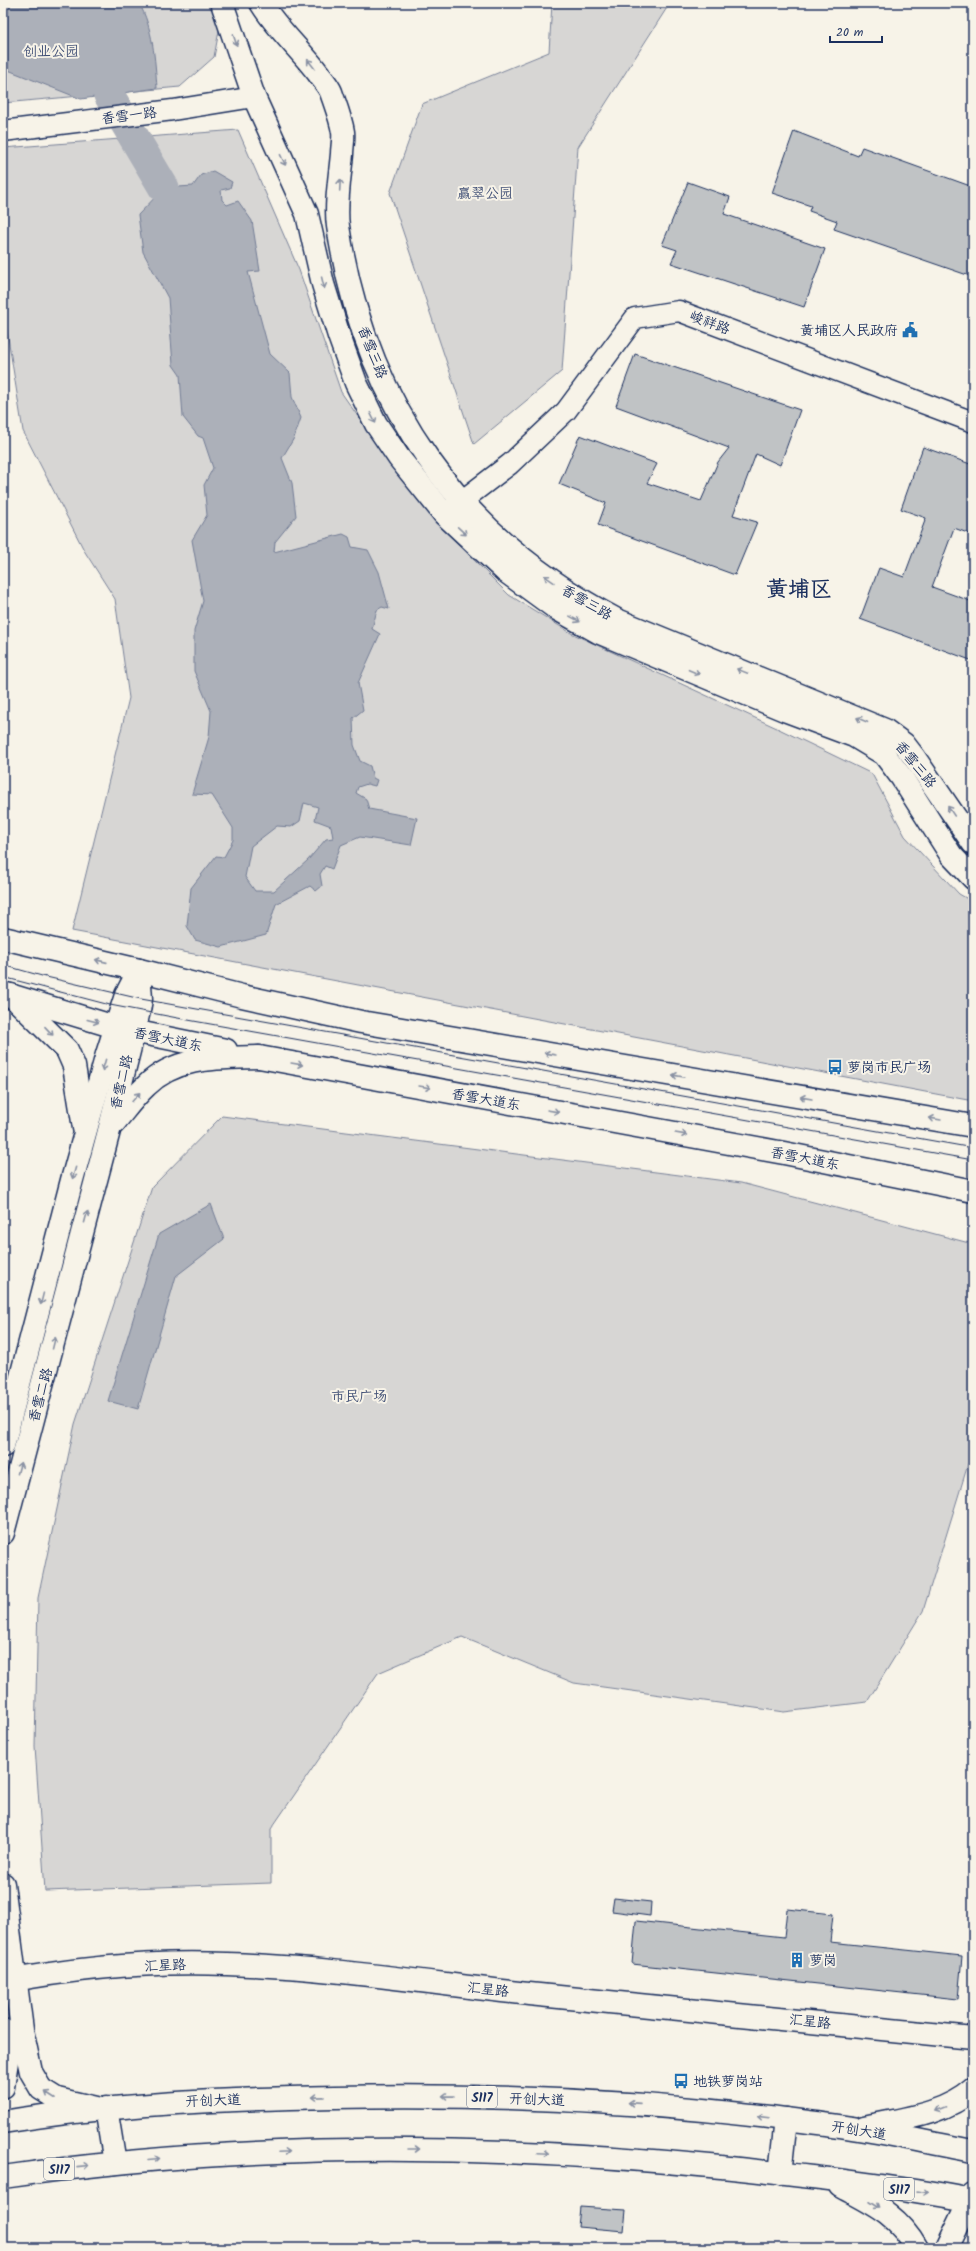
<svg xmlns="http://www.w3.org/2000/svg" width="976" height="2251" viewBox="0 0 976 2251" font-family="Kalam,'LXGW WenKai TC',sans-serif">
  <rect width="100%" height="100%" fill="#f7f3e8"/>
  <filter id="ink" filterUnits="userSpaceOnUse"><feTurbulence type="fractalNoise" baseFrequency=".025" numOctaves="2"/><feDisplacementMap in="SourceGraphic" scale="8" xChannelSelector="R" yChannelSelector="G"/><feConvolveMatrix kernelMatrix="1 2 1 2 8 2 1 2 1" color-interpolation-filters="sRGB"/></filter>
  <g filter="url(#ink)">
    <g fill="#d7d6d4" stroke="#798299">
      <path d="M 3,3 L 212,3 L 221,20 L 214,57 L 180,87 L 3,103 Z"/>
      <path d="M 552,3 L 670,3 L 578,147 L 562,371 L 474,444 L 390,193 L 422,104 L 549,52 Z"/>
      <path d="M 238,130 L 299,270 L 341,392 L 399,476 L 456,542 L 509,595 L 571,633 L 779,729 L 872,774 L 905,836 L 959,894 L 973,902 L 973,1101 L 72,931 L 129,698 L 115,599 L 85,552 L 23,431 L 3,306 L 3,148 Z"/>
      <path d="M 222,1116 L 741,1183 L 973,1244 L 973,1448 L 923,1611 L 867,1702 L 784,1712 L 574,1683 L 462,1637 L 378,1673 L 271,1829 L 271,1883 L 45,1891 L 35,1746 L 38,1598 L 75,1424 L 152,1187 Z"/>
    </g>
    <g fill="#acb0b9" stroke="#727c95" fill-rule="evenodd">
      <path d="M 3,3 L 139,3 C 153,28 155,59 157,88 L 81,99 L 3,68 Z"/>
      <path d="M 213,171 L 232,182 L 230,188 L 221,190 L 222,200 L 227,205 L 238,201 L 252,221 L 260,271 L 248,272 L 270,354 L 290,373 L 292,397 L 301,418 L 294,438 L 282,458 L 292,483 L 296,516 L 275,542 L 274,552 L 343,534 L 349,537 L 352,547 L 368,550 L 379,572 L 389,609 L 382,607 L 377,610 L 372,629 L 380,634 L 358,683 L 363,710 L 353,718 L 354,745 L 360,761 L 370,766 L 373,778 L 377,780 L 375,786 L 367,784 L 358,787 L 356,793 L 366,799 L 369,809 L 417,818 L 411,845 L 360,837 L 341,845 L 332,869 L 325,866 L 320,874 L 322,886 L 316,891 L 310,886 L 276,904 L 266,935 L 221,947 L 195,940 L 187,926 L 191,888 L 216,856 L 224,857 L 233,840 L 233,828 L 212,795 L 192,794 L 209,737 L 211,711 L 194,671 L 194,631 L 203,601 L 192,540 L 207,515 L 204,485 L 213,468 L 203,438 L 198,436 L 183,417 L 180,375 L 173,365 L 168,298 L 143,252 L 138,215 L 164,188 L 193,186 L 201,175 ZM 304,803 L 318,807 L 315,820 L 331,826 L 333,838 L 326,839 L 308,860 L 274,891 L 255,891 L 245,877 L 251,846 L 277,826 L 291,827 L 300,821 Z"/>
      <path d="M 211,1204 L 224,1239 L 176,1276 L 138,1409 L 108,1401 L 159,1234 Z"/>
    </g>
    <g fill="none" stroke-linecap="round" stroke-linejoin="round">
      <path stroke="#acb0b9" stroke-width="31" d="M 109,95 L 164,188"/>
    </g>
    <g fill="#c0c3c5" stroke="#1b2f5e">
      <path d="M 794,131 L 858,156 L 862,147 L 973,187 L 973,277 L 834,229 L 837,221 L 809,211 L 811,206 L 772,193 Z"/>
      <path d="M 688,182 L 730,197 L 724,214 L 825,249 L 804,307 L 671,263 L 677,250 L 662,245 Z"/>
      <path d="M 635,354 L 800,410 L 780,465 L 756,454 L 733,515 L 757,522 L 735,575 L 598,525 L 606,503 L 559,484 L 580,435 L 657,464 L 647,483 L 701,501 L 718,462 L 729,448 L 616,406 Z"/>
      <path d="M 923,447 L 973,465 L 973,535 L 954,528 L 932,587 L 973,602 L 973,661 L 860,619 L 879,568 L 904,577 L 926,518 L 901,509 Z"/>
      <path d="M 614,1898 L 651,1902 L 650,1916 L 612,1911 Z"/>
      <path d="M 787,1909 L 833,1914 L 830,1942 L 962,1956 L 958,1999 L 632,1964 L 636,1921 L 784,1937 Z"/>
      <path d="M 580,2207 L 626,2210 L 624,2231 L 578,2227 Z"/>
    </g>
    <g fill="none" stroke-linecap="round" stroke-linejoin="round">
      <defs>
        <g id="minor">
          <path d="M 3,131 L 173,110 L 254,97"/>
          <path d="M 450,510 L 510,464 L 566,411 L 635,318 L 679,311 L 973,422"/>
        </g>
        <g id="tertiary">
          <path d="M 222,3 L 254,97 L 307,214 L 323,284 L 339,336 L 356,383 L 376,424 L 399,458 L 444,514 L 505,571 L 557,609 L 598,632 L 787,711 L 854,736 L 884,754 L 902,778 L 951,855 L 973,878"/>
          <path d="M 261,3 C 277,29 300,49 318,73 C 322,79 328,85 331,92 C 335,104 341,119 343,132 C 344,139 342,147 342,154 C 340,176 335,205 338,226 C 364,403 459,537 617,620 L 885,730 L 904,744 L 914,757 L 973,843"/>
          <path d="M 11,995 L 67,1050 L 74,1066 L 84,1128"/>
          <path d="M 118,1028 L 226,1050"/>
          <path d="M 114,1123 C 124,1111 134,1097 146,1086 C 176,1056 219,1058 259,1057"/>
          <path d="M 3,1446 L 72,1180 L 107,1054 L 126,995 L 139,970"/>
          <path d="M 3,1533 L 110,1127 L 139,1011 L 141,999 L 139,970"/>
          <path d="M 3,1884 L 22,2030 L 31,2072 L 41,2089 L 57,2099 L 100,2109"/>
          <path d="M 3,1982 C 76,1968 153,1961 227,1964 C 328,1967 429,1983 529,1994 C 677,2010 825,2023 973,2038"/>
          <path d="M 3,2030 L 7,2061 L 3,2087"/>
        </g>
        <g id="secondary">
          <path d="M 3,938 L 139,970 L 242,996 L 361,1022 L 973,1126"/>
          <path d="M 3,993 L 115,1027"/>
          <path d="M 259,1057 L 784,1153 L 973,1191"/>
          <path d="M 947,2248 L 973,2194"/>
        </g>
        <g id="primary">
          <path d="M 106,2108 L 115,2163"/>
          <path d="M 3,2122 C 113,2104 224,2099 335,2097 C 481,2094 626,2100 770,2117 C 799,2121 829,2124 858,2129 C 896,2135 935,2144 973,2151"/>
          <path d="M 864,2127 C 901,2119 944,2115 973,2089"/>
          <path d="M 780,2174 L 786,2119"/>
          <path d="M 3,2177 C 241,2142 482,2143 721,2167 C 805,2176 890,2185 973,2201"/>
          <path d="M 840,2186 C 873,2204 898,2214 917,2248"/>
        </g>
      </defs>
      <use href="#minor" stroke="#1b2f5e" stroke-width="23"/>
      <use href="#tertiary" stroke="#1b2f5e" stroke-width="25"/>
      <use href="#secondary" stroke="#1b2f5e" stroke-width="25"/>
      <use href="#primary" stroke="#1b2f5e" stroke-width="25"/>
      <use href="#minor" stroke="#f7f3e8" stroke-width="20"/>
      <use href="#tertiary" stroke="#f7f3e8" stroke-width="22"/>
      <use href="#secondary" stroke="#f7f3e8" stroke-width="22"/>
      <use href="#primary" stroke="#f7f3e8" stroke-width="22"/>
      <g stroke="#1b2f5e" stroke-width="1">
        <path d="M 3,965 L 42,976 L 141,999 L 973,1148"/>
        <path d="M 3,977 L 110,1005 L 188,1020 L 973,1160"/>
      </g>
    </g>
    <defs><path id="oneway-shaft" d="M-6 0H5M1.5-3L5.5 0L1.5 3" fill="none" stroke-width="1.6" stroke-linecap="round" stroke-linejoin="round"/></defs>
    <g stroke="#8991a3">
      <use href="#oneway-shaft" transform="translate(235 40) rotate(71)"/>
      <use href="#oneway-shaft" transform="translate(311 64) rotate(-128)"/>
      <use href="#oneway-shaft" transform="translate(283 160) rotate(64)"/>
      <use href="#oneway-shaft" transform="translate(340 185) rotate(-87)"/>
      <use href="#oneway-shaft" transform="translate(323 283) rotate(76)"/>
      <use href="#oneway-shaft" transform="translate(373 418) rotate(63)"/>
      <use href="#oneway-shaft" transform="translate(462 531) rotate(43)"/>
      <use href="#oneway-shaft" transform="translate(549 579) rotate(-145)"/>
      <use href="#oneway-shaft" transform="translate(575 619) rotate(29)"/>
      <use href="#oneway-shaft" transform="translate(742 671) rotate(-158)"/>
      <use href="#oneway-shaft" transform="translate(694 672) rotate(23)"/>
      <use href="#oneway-shaft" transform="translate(862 720) rotate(-157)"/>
      <use href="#oneway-shaft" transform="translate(951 811) rotate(-124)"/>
      <use href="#oneway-shaft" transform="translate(101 961) rotate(-167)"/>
      <use href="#oneway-shaft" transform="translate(93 1021) rotate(15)"/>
      <use href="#oneway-shaft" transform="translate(49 1031) rotate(47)"/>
      <use href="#oneway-shaft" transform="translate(550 1054) rotate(-170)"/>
      <use href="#oneway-shaft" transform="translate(297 1064) rotate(10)"/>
      <use href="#oneway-shaft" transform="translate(104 1065) rotate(106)"/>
      <use href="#oneway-shaft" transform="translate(678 1076) rotate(-170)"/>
      <use href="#oneway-shaft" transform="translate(425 1087) rotate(10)"/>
      <use href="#oneway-shaft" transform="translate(136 1097) rotate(-49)"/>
      <use href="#oneway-shaft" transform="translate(806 1098) rotate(-170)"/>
      <use href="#oneway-shaft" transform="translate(553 1111) rotate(10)"/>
      <use href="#oneway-shaft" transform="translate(935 1119) rotate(-170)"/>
      <use href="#oneway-shaft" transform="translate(681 1134) rotate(10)"/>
      <use href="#oneway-shaft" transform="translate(74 1173) rotate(106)"/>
      <use href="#oneway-shaft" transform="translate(86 1217) rotate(-75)"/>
      <use href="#oneway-shaft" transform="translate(42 1299) rotate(104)"/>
      <use href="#oneway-shaft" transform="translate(54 1343) rotate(-76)"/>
      <use href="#oneway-shaft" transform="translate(19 1468) rotate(-75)"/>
      <use href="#oneway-shaft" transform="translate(50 2095) rotate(-147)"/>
      <use href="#oneway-shaft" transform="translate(448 2096) rotate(-179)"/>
      <use href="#oneway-shaft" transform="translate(318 2097) rotate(179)"/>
      <use href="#oneway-shaft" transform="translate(634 2103) rotate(-176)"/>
      <use href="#oneway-shaft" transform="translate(940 2109) rotate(159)"/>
      <use href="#oneway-shaft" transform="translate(763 2117) rotate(-173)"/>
      <use href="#oneway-shaft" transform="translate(414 2149)"/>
      <use href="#oneway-shaft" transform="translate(284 2152) rotate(-3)"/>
      <use href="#oneway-shaft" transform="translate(543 2153) rotate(3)"/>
      <use href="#oneway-shaft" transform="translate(154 2159) rotate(-5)"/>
      <use href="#oneway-shaft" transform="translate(83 2166) rotate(-6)"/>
      <use href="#oneway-shaft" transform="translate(923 2192) rotate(8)"/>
      <use href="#oneway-shaft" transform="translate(875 2205) rotate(33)"/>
    </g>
  </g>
  <defs>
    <symbol id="civic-bare" viewBox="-9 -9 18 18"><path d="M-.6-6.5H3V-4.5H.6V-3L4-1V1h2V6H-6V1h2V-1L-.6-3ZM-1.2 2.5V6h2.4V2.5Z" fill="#1f6fb2" stroke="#f7f3e8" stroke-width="2.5" paint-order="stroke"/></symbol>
    <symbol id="bus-bare" viewBox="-9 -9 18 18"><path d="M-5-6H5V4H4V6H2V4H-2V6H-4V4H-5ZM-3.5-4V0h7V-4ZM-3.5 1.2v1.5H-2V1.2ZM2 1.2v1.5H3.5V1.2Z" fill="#1f6fb2" stroke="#f7f3e8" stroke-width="2.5" paint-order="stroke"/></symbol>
    <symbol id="building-bare" viewBox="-9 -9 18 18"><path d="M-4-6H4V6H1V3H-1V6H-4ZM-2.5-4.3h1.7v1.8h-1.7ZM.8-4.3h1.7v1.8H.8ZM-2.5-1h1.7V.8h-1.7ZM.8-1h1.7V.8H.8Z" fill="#1f6fb2" stroke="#f7f3e8" stroke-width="2.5" paint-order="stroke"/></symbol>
  </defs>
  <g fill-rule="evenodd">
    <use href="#civic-bare" x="899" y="319" width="22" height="22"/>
    <use href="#bus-bare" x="824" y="1056" width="22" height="22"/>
    <use href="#building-bare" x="786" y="1949" width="22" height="22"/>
    <use href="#bus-bare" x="670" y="2070" width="22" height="22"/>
  </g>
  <g text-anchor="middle" stroke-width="4" stroke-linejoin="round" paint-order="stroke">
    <g fill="#f7f3e8" stroke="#5d6a87" stroke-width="1">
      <rect x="467" y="2086" width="30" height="22" rx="3"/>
      <rect x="44" y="2158" width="30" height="22" rx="3"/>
      <rect x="884" y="2178" width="30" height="22" rx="3"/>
    </g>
    <g font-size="13" font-weight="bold" fill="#1b2f5e">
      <text x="482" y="2102">S117</text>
      <text x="59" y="2174">S117</text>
      <text x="899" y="2194">S117</text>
    </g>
    <g font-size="14" fill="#415076" stroke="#f7f3e8">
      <text x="51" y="56">创业公园</text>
      <text x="485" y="198">赢翠公园</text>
      <text x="359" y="1401">市民广场</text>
    </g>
    <g font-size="14" fill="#1b2f5e" stroke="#f7f3e8">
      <text transform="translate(129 115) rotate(-7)" y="5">香雪一路</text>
      <text transform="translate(710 322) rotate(21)" y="5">峻祥路</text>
      <text transform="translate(373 352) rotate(68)" y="5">香雪三路</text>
      <text transform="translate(587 602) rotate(30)" y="5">香雪三路</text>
      <text transform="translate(916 764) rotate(51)" y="5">香雪三路</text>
      <text transform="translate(168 1039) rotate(12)" y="5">香雪大道东</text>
      <text transform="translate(121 1082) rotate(-77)" y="5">香雪二路</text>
      <text transform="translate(486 1099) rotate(10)" y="5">香雪大道东</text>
      <text transform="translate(805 1158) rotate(11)" y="5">香雪大道东</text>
      <text transform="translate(40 1395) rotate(-75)" y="5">香雪二路</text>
      <text transform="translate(165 1965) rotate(-3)" y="5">汇星路</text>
      <text transform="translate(488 1989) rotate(6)" y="5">汇星路</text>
      <text transform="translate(810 2021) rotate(6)" y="5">汇星路</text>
      <text transform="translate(537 2099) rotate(2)" y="5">开创大道</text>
      <text transform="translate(213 2100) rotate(-2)" y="5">开创大道</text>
      <text transform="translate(859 2130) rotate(9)" y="5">开创大道</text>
    </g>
    <g font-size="14" fill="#1b2f5e" stroke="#f7f3e8" text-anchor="start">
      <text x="898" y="335" text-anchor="end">黄埔区人民政府</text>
      <text x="847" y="1072">萝岗市民广场</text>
      <text x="809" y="1965">萝岗</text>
      <text x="693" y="2086">地铁萝岗站</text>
    </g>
    <g font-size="22" font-weight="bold" fill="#1b2f5e" stroke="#f7f3e8">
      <text x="799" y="596">黄埔区</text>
    </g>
  </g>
  <rect width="976" height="2251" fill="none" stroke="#f7f3e8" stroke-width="16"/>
  <rect x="8" y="8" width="960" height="2235" fill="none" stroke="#1b2f5e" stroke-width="1.5" filter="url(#ink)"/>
  <path d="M830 36v6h52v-6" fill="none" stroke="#1b2f5e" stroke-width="2"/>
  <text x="836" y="36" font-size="12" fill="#1b2f5e" stroke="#f7f3e8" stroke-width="3" paint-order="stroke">20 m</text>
</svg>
